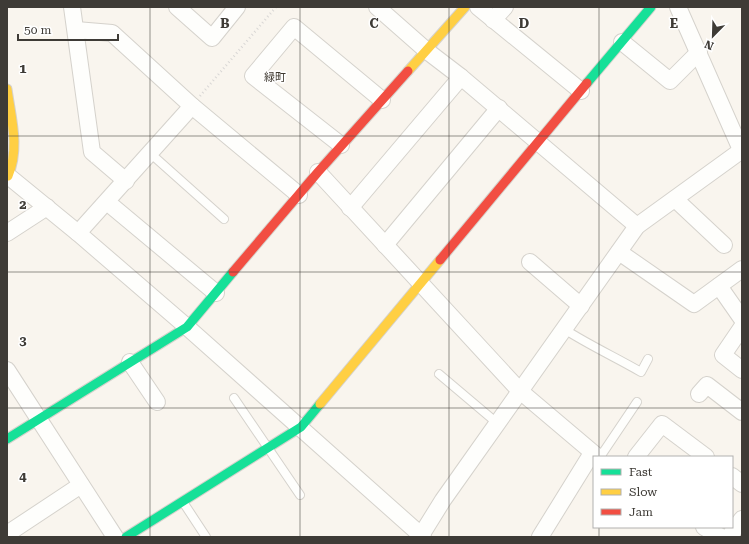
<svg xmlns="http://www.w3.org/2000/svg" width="749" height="544" viewBox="0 0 749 544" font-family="'Roboto Serif','Noto Sans JP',serif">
  <rect width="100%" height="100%" fill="#f9f5ee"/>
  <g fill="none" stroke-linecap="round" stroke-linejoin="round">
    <defs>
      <g id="lane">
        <path d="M 150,153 L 224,219"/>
        <path d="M 564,329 C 589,345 615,357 641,372 L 648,359"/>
        <path d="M 439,374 L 497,423"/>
        <path d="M 234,398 L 300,495"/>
        <path d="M 600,457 L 637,402"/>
        <path d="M 183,502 L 206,537"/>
      </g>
      <g id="street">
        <path d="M 72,7 L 92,152 L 126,181"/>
        <path d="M 177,7 L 212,38 L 237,7"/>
        <path d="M 377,7 L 427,51 L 461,77 L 637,226"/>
        <path d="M 478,7 L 581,91"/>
        <path d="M 678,7 L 742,152"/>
        <path d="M 493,20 L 505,7"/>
        <path d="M 76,30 L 112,33 L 192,106 L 299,195"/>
        <path d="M 622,42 L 670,81 L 699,52"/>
        <path d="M 341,145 L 253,76 L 294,27 L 382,100"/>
        <path d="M 318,172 L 520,391 L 598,457"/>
        <path d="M 7,175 L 78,233 L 187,327 L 423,537"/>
        <path d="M 675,199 L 724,245"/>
        <path d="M 107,202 L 216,293"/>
        <path d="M 350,208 L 461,77"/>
        <path d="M 7,233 L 47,207"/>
        <path d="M 78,233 L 192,106"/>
        <path d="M 385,245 L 499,108"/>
        <path d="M 619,252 L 694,304 L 742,269"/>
        <path d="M 530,262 L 581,306"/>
        <path d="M 719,286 L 742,319"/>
        <path d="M 742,327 L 723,355 L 742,370"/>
        <path d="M 130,362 L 157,402"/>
        <path d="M 7,370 L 115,537"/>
        <path d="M 699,394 L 707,385 L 742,412"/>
        <path d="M 636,457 L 662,424 L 706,457"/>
        <path d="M 732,476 L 742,484"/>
        <path d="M 704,527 L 721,537"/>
        <path d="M 7,534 L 81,485"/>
        <path d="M 420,537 L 443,500 L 637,226 L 742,150"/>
        <path d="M 540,537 L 592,453"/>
        <path d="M 729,537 L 742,519"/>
      </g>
      <g id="fast">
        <path d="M 587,83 L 651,7"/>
        <path d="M 7,439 L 187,327 L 233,272"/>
        <path d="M 126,537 L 301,427 L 320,404"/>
      </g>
      <g id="slow">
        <path d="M 408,71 L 465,7"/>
        <path d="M 7,89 C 11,118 20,148 8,176"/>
        <path d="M 320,404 L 440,260"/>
      </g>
      <g id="jam">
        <path d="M 440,260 L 587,83"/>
        <path d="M 233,272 L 318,172 L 408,71"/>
      </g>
    </defs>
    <use href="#lane" stroke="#d5d2cc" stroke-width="10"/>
    <use href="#street" stroke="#d5d2cc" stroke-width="18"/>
    <use href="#fast" stroke="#d5d2cc" stroke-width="11"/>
    <use href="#slow" stroke="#d5d2cc" stroke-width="11"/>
    <use href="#jam" stroke="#d5d2cc" stroke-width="11"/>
    <path stroke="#d8d6d4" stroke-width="2.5" stroke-dasharray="1 3" stroke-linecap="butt" d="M 200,96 L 276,7"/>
    <use href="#lane" stroke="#fefefc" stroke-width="8"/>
    <use href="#street" stroke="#fefefc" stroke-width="16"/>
    <use href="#fast" stroke="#16e098" stroke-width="9"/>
    <use href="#slow" stroke="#ffcf43" stroke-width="9"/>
    <use href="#jam" stroke="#f24e42" stroke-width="9"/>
  </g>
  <path fill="none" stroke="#3e3b36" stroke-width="1" stroke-opacity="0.55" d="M 150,7 L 150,537M 300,7 L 300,537M 449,7 L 449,537M 599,7 L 599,457M 7,136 L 742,136M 7,272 L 742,272M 7,408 L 742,408M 599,527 L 599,537"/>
  <g text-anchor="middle" stroke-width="3" stroke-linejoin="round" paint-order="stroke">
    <g font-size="11" fill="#3f3930" stroke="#fff">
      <text x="275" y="81">緑町</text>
    </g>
  </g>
  <g font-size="13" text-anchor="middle" font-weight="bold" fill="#3e3b36" stroke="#fff" stroke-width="3" stroke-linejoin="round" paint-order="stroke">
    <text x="225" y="28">B</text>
    <text x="374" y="28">C</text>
    <text x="524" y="28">D</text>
    <text x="674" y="28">E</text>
    <text x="23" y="73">1</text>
    <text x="23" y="209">2</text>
    <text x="23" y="345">3</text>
    <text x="23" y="481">4</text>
  </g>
  <rect width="749" height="544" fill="none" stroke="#3e3b36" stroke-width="16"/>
  <rect x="593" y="456" width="140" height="72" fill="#ffffff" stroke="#b2b1af"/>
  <rect x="601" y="469" width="20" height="6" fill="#16e098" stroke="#b2b1af"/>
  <text x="629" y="476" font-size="12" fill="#3e3b36">Fast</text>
  <rect x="601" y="489" width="20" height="6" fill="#ffcf43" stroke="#b2b1af"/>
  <text x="629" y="496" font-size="12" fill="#3e3b36">Slow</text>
  <rect x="601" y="509" width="20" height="6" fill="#f24e42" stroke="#b2b1af"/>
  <text x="629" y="516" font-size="12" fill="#3e3b36">Jam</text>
  <g transform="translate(713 36) rotate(203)" stroke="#ffffff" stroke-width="3" paint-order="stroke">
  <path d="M0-3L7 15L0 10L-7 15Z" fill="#3e3b36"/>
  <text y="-6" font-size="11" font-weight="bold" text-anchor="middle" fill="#3e3b36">N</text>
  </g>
  <path d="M18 34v6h100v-6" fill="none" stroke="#3e3b36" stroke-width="2"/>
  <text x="24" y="34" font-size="12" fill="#3e3b36" stroke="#ffffff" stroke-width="3" paint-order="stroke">50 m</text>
</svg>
